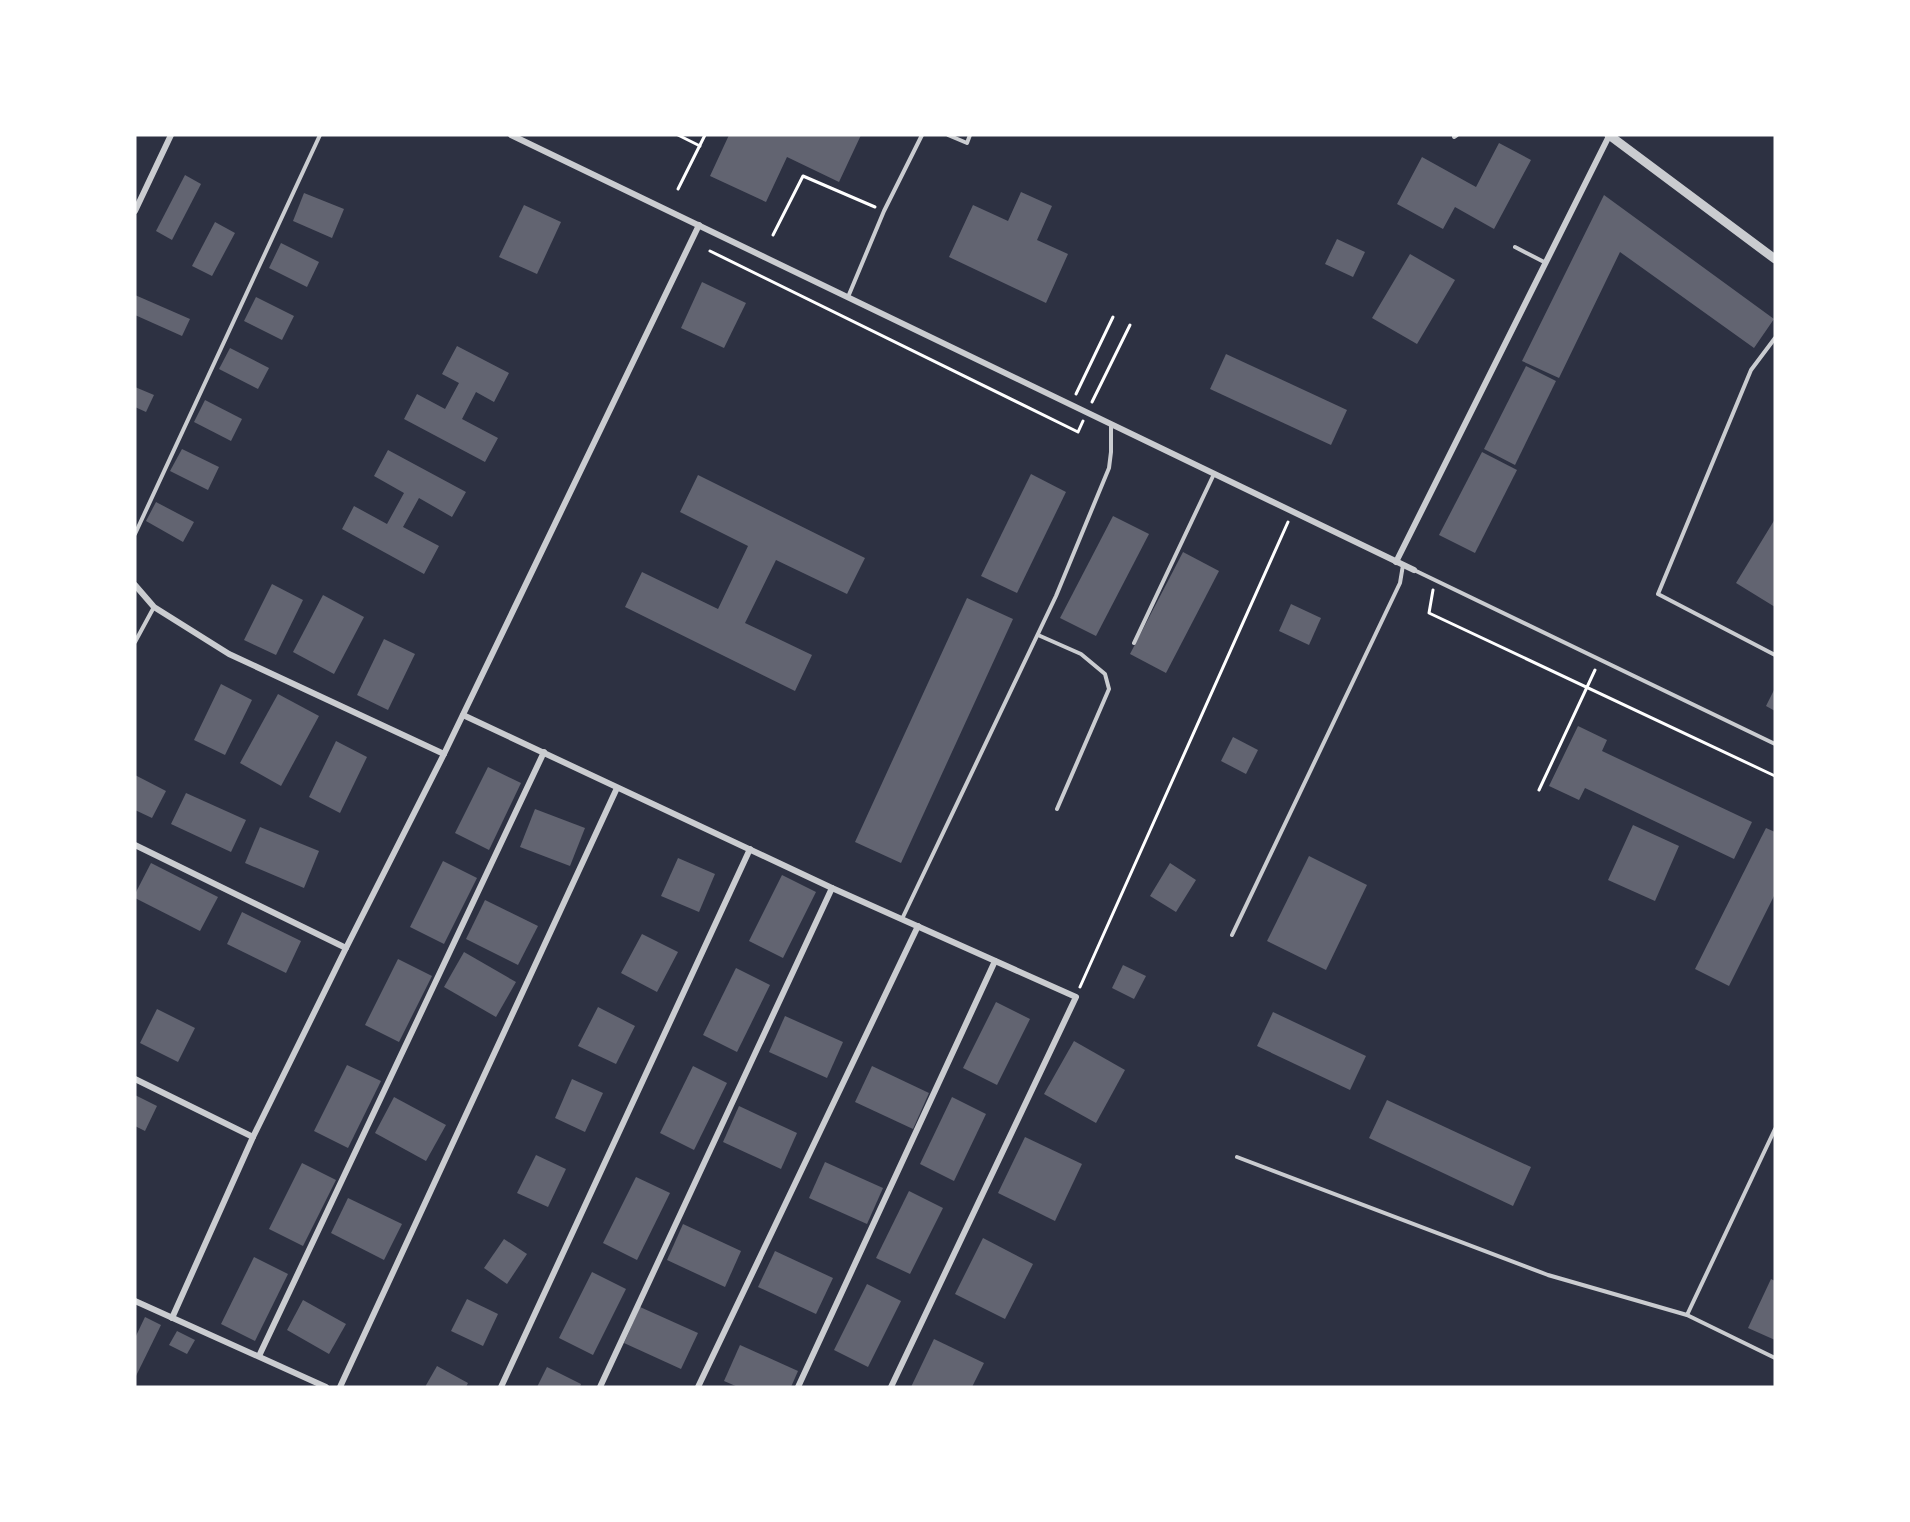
<svg xmlns="http://www.w3.org/2000/svg" width="1910" height="1522" viewBox="0 0 1910 1522" font-family="Commissioner,sans-serif">
  <rect width="100%" height="100%" fill="#2d3142"/>
  <g fill="#626471">
    <path d="M 729,135 L 861,135 L 839,182 L 787,157 L 766,202 L 710,176 Z"/>
    <path d="M 1499,143 L 1531,160 L 1494,229 L 1455,207 L 1443,229 L 1397,204 L 1422,157 L 1476,187 Z"/>
    <path d="M 185,175 L 201,184 L 172,240 L 156,231 Z"/>
    <path d="M 1021,192 L 1052,206 L 1037,240 L 1068,254 L 1046,303 L 949,257 L 973,205 L 1008,221 Z"/>
    <path d="M 304,193 L 344,209 L 332,238 L 293,221 Z"/>
    <path d="M 1604,195 L 1774,319 L 1754,348 L 1620,252 L 1559,378 L 1522,361 Z"/>
    <path d="M 524,205 L 561,222 L 537,274 L 499,257 Z"/>
    <path d="M 215,222 L 235,233 L 212,276 L 192,266 Z"/>
    <path d="M 1337,239 L 1365,252 L 1353,277 L 1325,264 Z"/>
    <path d="M 281,243 L 319,262 L 307,287 L 269,268 Z"/>
    <path d="M 1410,254 L 1455,280 L 1417,344 L 1372,318 Z"/>
    <path d="M 702,282 L 746,303 L 724,348 L 681,328 Z"/>
    <path d="M 135,295 L 190,319 L 182,336 L 135,315 Z"/>
    <path d="M 256,297 L 294,316 L 282,340 L 244,321 Z"/>
    <path d="M 457,346 L 509,373 L 494,402 L 476,392 L 462,419 L 498,438 L 485,462 L 404,419 L 417,394 L 445,409 L 459,383 L 442,374 Z"/>
    <path d="M 230,348 L 269,368 L 258,389 L 219,369 Z"/>
    <path d="M 1226,354 L 1347,410 L 1331,445 L 1210,389 Z"/>
    <path d="M 1526,366 L 1556,381 L 1515,465 L 1484,449 Z"/>
    <path d="M 135,387 L 154,395 L 146,412 L 135,407 Z"/>
    <path d="M 205,400 L 242,419 L 231,441 L 194,422 Z"/>
    <path d="M 182,449 L 219,467 L 208,490 L 170,471 Z"/>
    <path d="M 388,450 L 466,492 L 452,517 L 419,498 L 403,527 L 439,546 L 424,574 L 342,529 L 354,506 L 387,524 L 404,493 L 374,476 Z"/>
    <path d="M 1482,452 L 1517,470 L 1475,553 L 1439,535 Z"/>
    <path d="M 1031,474 L 1066,492 L 1017,593 L 981,576 Z"/>
    <path d="M 698,475 L 865,558 L 847,594 L 776,560 L 745,623 L 812,655 L 795,691 L 625,607 L 642,572 L 718,609 L 748,546 L 680,512 Z"/>
    <path d="M 156,502 L 194,522 L 183,542 L 146,521 Z"/>
    <path d="M 1113,516 L 1149,534 L 1096,636 L 1060,618 Z"/>
    <path d="M 1775,519 L 1775,607 L 1736,583 Z"/>
    <path d="M 1183,552 L 1219,571 L 1166,673 L 1130,654 Z"/>
    <path d="M 272,584 L 303,600 L 276,655 L 244,640 Z"/>
    <path d="M 323,595 L 364,617 L 334,674 L 293,652 Z"/>
    <path d="M 967,598 L 1013,619 L 901,863 L 855,842 Z"/>
    <path d="M 1291,604 L 1321,618 L 1309,645 L 1279,631 Z"/>
    <path d="M 384,639 L 415,654 L 388,710 L 357,695 Z"/>
    <path d="M 221,684 L 252,700 L 225,755 L 194,740 Z"/>
    <path d="M 1775,688 L 1775,711 L 1766,706 Z"/>
    <path d="M 278,694 L 319,716 L 281,786 L 240,763 Z"/>
    <path d="M 1578,726 L 1607,740 L 1602,751 L 1752,822 L 1734,859 L 1585,788 L 1579,800 L 1549,786 Z"/>
    <path d="M 1233,737 L 1258,750 L 1246,774 L 1221,761 Z"/>
    <path d="M 336,741 L 367,757 L 340,813 L 309,797 Z"/>
    <path d="M 488,767 L 521,783 L 489,850 L 455,833 Z"/>
    <path d="M 135,775 L 166,791 L 152,818 L 135,810 Z"/>
    <path d="M 186,793 L 246,820 L 231,852 L 171,824 Z"/>
    <path d="M 535,809 L 585,828 L 570,866 L 520,847 Z"/>
    <path d="M 1633,825 L 1679,846 L 1655,901 L 1608,880 Z"/>
    <path d="M 260,827 L 319,851 L 304,888 L 245,863 Z"/>
    <path d="M 1766,828 L 1775,832 L 1775,894 L 1729,986 L 1695,969 Z"/>
    <path d="M 1309,856 L 1367,885 L 1326,970 L 1267,941 Z"/>
    <path d="M 678,858 L 715,874 L 699,912 L 661,896 Z"/>
    <path d="M 443,861 L 477,878 L 444,944 L 410,927 Z"/>
    <path d="M 151,863 L 218,897 L 200,931 L 135,898 L 135,894 Z"/>
    <path d="M 1170,863 L 1196,880 L 1176,912 L 1150,896 Z"/>
    <path d="M 782,875 L 816,892 L 783,958 L 749,941 Z"/>
    <path d="M 485,900 L 538,926 L 518,965 L 466,939 Z"/>
    <path d="M 242,912 L 301,941 L 286,973 L 227,944 Z"/>
    <path d="M 642,934 L 678,952 L 657,992 L 621,973 Z"/>
    <path d="M 464,952 L 516,982 L 496,1017 L 444,987 Z"/>
    <path d="M 398,959 L 432,976 L 399,1042 L 365,1025 Z"/>
    <path d="M 1123,965 L 1146,976 L 1134,999 L 1112,988 Z"/>
    <path d="M 736,968 L 770,985 L 737,1052 L 703,1035 Z"/>
    <path d="M 996,1002 L 1030,1019 L 997,1085 L 963,1068 Z"/>
    <path d="M 598,1007 L 635,1026 L 616,1064 L 578,1046 Z"/>
    <path d="M 157,1009 L 195,1028 L 178,1062 L 140,1043 Z"/>
    <path d="M 1273,1012 L 1366,1056 L 1350,1090 L 1257,1046 Z"/>
    <path d="M 785,1016 L 843,1042 L 827,1078 L 769,1052 Z"/>
    <path d="M 1074,1041 L 1125,1070 L 1096,1123 L 1044,1094 Z"/>
    <path d="M 347,1065 L 381,1081 L 348,1148 L 314,1131 Z"/>
    <path d="M 693,1066 L 727,1083 L 694,1150 L 660,1133 Z"/>
    <path d="M 872,1066 L 929,1093 L 913,1129 L 855,1102 Z"/>
    <path d="M 572,1079 L 603,1093 L 585,1132 L 555,1118 Z"/>
    <path d="M 135,1095 L 157,1106 L 145,1131 L 135,1126 Z"/>
    <path d="M 394,1097 L 446,1125 L 426,1161 L 375,1133 Z"/>
    <path d="M 952,1097 L 986,1114 L 954,1181 L 920,1164 Z"/>
    <path d="M 1387,1100 L 1531,1167 L 1513,1206 L 1369,1138 Z"/>
    <path d="M 739,1106 L 797,1133 L 781,1169 L 723,1142 Z"/>
    <path d="M 1025,1137 L 1082,1164 L 1055,1221 L 998,1193 Z"/>
    <path d="M 536,1155 L 566,1169 L 548,1207 L 517,1193 Z"/>
    <path d="M 825,1162 L 883,1188 L 867,1224 L 809,1198 Z"/>
    <path d="M 302,1163 L 336,1180 L 303,1246 L 269,1229 Z"/>
    <path d="M 636,1177 L 670,1193 L 637,1260 L 603,1243 Z"/>
    <path d="M 909,1191 L 943,1208 L 910,1274 L 876,1258 Z"/>
    <path d="M 348,1198 L 402,1224 L 384,1260 L 331,1233 Z"/>
    <path d="M 683,1224 L 741,1251 L 725,1287 L 667,1260 Z"/>
    <path d="M 983,1238 L 1033,1264 L 1005,1319 L 955,1294 Z"/>
    <path d="M 504,1239 L 527,1254 L 507,1284 L 484,1268 Z"/>
    <path d="M 775,1251 L 833,1278 L 816,1314 L 758,1287 Z"/>
    <path d="M 254,1257 L 288,1274 L 255,1341 L 221,1324 Z"/>
    <path d="M 592,1272 L 626,1289 L 593,1355 L 559,1338 Z"/>
    <path d="M 1771,1279 L 1775,1281 L 1775,1340 L 1748,1328 Z"/>
    <path d="M 867,1284 L 901,1301 L 868,1367 L 834,1350 Z"/>
    <path d="M 467,1299 L 498,1314 L 483,1346 L 451,1331 Z"/>
    <path d="M 303,1300 L 346,1324 L 329,1354 L 287,1330 Z"/>
    <path d="M 640,1307 L 698,1333 L 681,1369 L 624,1343 Z"/>
    <path d="M 145,1317 L 161,1325 L 135,1378 L 135,1338 Z"/>
    <path d="M 177,1331 L 195,1340 L 187,1354 L 169,1345 Z"/>
    <path d="M 934,1339 L 984,1363 L 972,1387 L 911,1387 Z"/>
    <path d="M 740,1345 L 798,1371 L 791,1387 L 738,1387 L 724,1381 Z"/>
    <path d="M 437,1366 L 468,1383 L 466,1387 L 425,1387 Z"/>
    <path d="M 547,1367 L 581,1384 L 580,1387 L 537,1387 Z"/>
  </g>
  <g fill="none" stroke-linecap="round" stroke-linejoin="round">
    <g stroke="#fff" stroke-width="3">
      <path d="M 678,135 L 700,146"/>
      <path d="M 678,189 L 705,135"/>
      <path d="M 773,235 L 803,176 L 875,207"/>
      <path d="M 710,251 L 1078,432 L 1083,421"/>
      <path d="M 1076,394 L 1113,317"/>
      <path d="M 1092,402 L 1130,325"/>
      <path d="M 1433,590 L 1429,613 L 1775,776"/>
      <path d="M 1539,790 L 1595,670"/>
      <path d="M 1080,987 L 1288,522"/>
    </g>
    <g stroke="#caccd0" stroke-width="4">
      <path d="M 948,135 L 967,143 L 970,135"/>
      <path d="M 1454,137 L 1457,135"/>
      <path d="M 1515,247 L 1546,263"/>
      <path d="M 848,297 L 884,211 L 922,135"/>
      <path d="M 1775,338 L 1751,370 L 1658,594 L 1775,655"/>
      <path d="M 135,534 L 320,135"/>
      <path d="M 1414,570 L 1775,744"/>
      <path d="M 1038,635 L 1081,654 L 1105,674 L 1109,689 L 1057,809"/>
      <path d="M 135,642 L 154,607"/>
      <path d="M 1134,643 L 1214,474"/>
      <path d="M 902,919 L 1056,596 L 1109,468 L 1111,452 L 1111,424"/>
      <path d="M 1232,935 L 1400,583 L 1403,565"/>
      <path d="M 1237,1157 L 1548,1275 L 1687,1315 L 1775,1129"/>
      <path d="M 1687,1315 L 1775,1358"/>
    </g>
    <g stroke="#caccd0" stroke-width="6">
      <path d="M 511,135 L 1414,570"/>
      <path d="M 135,211 L 171,135"/>
      <path d="M 1396,562 L 1609,136"/>
      <path d="M 135,585 L 154,607 L 229,654 L 444,754"/>
      <path d="M 463,715 L 832,888 L 1076,997 L 891,1387"/>
      <path d="M 135,845 L 346,948"/>
      <path d="M 135,1079 L 253,1137"/>
      <path d="M 135,1301 L 326,1387"/>
      <path d="M 172,1318 L 253,1137 L 346,948 L 444,754 L 699,225"/>
      <path d="M 259,1356 L 544,752"/>
      <path d="M 340,1387 L 617,788"/>
      <path d="M 501,1387 L 750,849"/>
      <path d="M 600,1387 L 832,888"/>
      <path d="M 698,1387 L 918,926"/>
      <path d="M 798,1387 L 995,961"/>
    </g>
    <path stroke="#caccd0" stroke-width="9" d="M 1609,135 L 1775,259"/>
  </g>
  <rect width="1910" height="1522" fill="none" stroke="#ffffff" stroke-width="273"/>
</svg>
